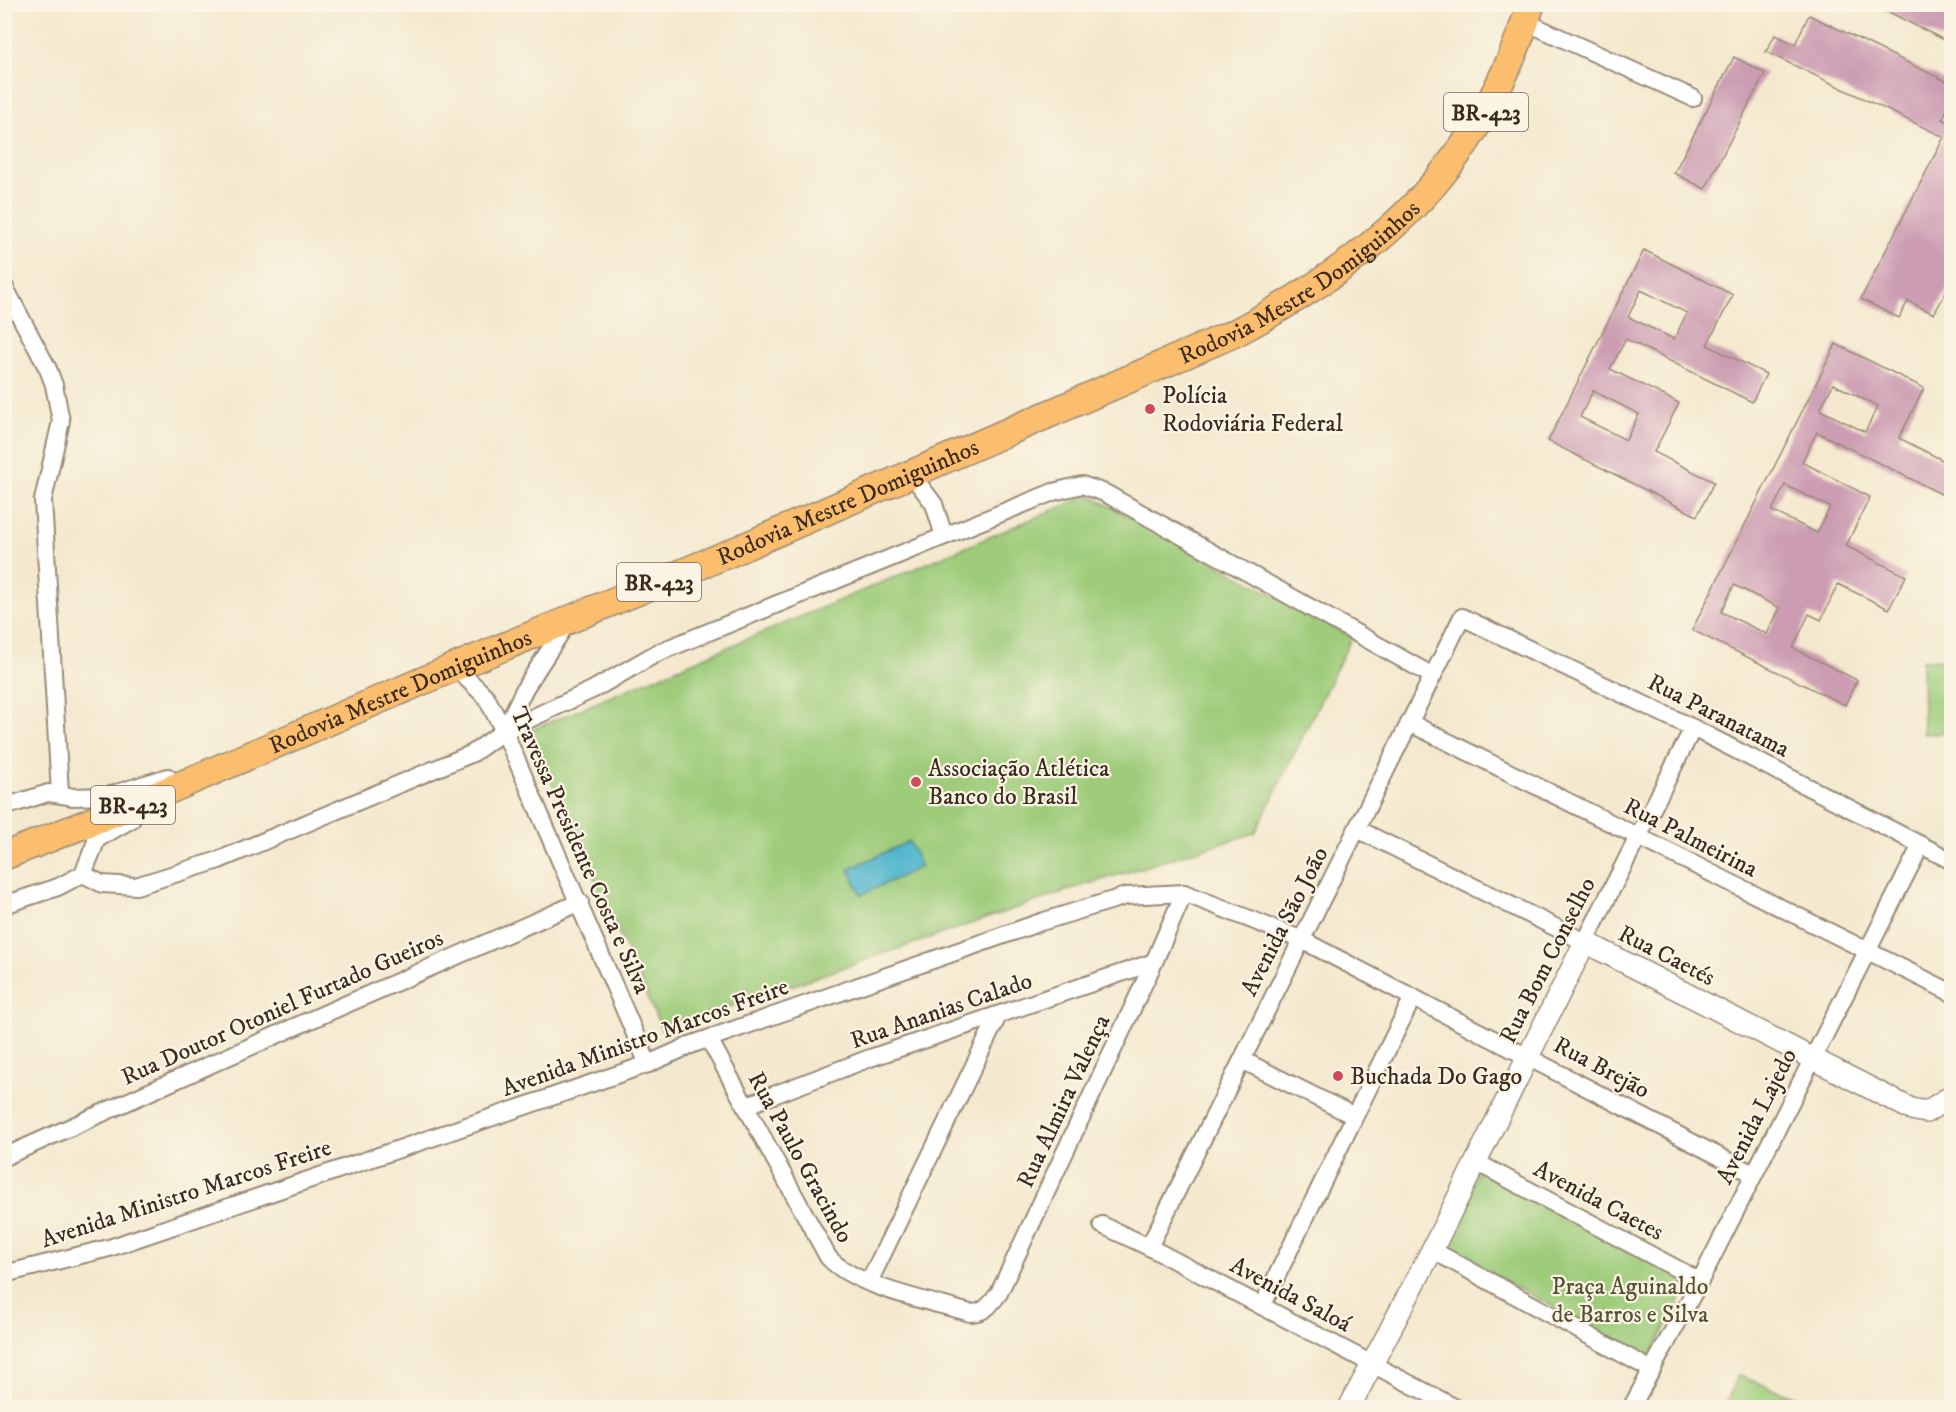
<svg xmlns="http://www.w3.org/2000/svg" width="1956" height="1412" viewBox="0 0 1956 1412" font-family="'IM FELL DW Pica',serif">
  <rect width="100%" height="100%" fill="#fcf5e5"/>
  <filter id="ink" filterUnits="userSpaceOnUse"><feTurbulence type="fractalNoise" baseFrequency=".0167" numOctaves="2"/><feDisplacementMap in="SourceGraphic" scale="12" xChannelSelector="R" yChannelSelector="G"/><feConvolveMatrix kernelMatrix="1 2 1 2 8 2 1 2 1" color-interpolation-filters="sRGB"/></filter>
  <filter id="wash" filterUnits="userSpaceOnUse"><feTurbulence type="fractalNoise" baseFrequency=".008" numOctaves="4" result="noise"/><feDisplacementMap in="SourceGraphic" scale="24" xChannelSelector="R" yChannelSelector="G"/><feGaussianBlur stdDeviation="1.35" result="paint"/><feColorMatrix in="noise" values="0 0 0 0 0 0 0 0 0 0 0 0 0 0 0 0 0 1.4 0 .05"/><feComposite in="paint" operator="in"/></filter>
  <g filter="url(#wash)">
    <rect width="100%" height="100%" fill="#f4e9cf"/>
    <g fill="#9ecc7a" stroke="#6c7b4c" stroke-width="1.5">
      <path d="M 1089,495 L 1352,637 L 1255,833 L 1072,889 L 662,1030 L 529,731 Z"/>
      <path d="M 1951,659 L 1951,733 L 1923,734 L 1922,660 Z"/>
      <path d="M 1479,1170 L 1689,1281 L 1650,1359 L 1440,1246 Z"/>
      <path d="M 1737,1375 L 1822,1407 L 1725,1407 Z"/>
    </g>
    <path fill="#4fb5cd" stroke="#457076" stroke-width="1.5" d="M 909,841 L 921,867 L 861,895 L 849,869 Z"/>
    <g id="blocks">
      <g fill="#cc9db2" fill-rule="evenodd">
        <path d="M 1873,4 L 1939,4 L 1952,11 L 1952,44 Z"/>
        <path d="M 1809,15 L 1952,84 L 1952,100 L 1942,119 L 1952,123 L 1952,281 L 1934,314 L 1908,301 L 1899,318 L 1861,299 L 1944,137 L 1766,52 L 1775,35 L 1795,44 Z"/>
        <path d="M 1734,57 L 1765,73 L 1705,189 L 1674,173 Z"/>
        <path d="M 1644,250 L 1733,295 L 1707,345 L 1766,374 L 1752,402 L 1626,339 L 1610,369 L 1679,403 L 1654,452 L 1714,482 L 1697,516 L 1548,441 ZM 1641,290 L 1687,313 L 1674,339 L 1628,317 ZM 1593,391 L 1639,414 L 1626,440 L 1580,417 Z"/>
        <path d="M 1836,344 L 1924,388 L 1899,438 L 1952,465 L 1952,479 L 1943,495 L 1817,432 L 1802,462 L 1870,497 L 1846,546 L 1906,576 L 1889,609 L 1838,584 L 1821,620 L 1809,614 L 1793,648 L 1857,680 L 1845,705 L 1692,630 ZM 1833,384 L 1878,406 L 1865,432 L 1820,410 ZM 1785,485 L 1830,507 L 1817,533 L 1772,511 ZM 1734,585 L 1780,608 L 1767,634 L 1721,612 Z"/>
      </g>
    </g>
  </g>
  <g filter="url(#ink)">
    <use href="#blocks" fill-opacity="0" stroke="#988a76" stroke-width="1.5"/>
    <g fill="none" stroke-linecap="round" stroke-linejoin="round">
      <defs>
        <g id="minor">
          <path d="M 1526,22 L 1693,98"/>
          <path d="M 4,286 L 48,369 L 54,385 L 61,421 L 43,500 L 60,793"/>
          <path d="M 912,475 L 934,504 L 944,536"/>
          <path d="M 455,667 L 486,697 L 504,731 L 648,1064"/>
          <path d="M 1410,723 L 1952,993"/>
          <path d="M 504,731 L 525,688 L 567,623"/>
          <path d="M 71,797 L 107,796 L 168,777"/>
          <path d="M 4,807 L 48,793 L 69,796"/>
          <path d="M 1357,829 L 1585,942 L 1693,728"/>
          <path d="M 97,839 L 132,819"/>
          <path d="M 83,874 L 102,884 L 136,886 L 219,860 L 473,753 L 504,731 L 594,689 L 657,653 L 1053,492 L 1082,485 L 1105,493 L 1433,676"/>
          <path d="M 4,905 L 58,887 L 83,874 L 97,839 L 93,828"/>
          <path d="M 709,1039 L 828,1257 C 854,1287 931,1301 970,1313 C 985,1313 990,1305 999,1293 L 1154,962 L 1184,893"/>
          <path d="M 1242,1060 L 1354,1116"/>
          <path d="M 745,1106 L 870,1058 L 1154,962"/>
          <path d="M 4,1157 L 292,1028 L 580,902"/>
          <path d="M 1476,1162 L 1700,1281"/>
          <path d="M 1102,1225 L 1149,1247 L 1456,1408"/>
          <path d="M 1149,1247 L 1462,617 L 1693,728 L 1952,861"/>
          <path d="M 1432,1250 L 1652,1370"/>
          <path d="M 4,1274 L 109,1248 L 648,1064 L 693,1044 L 1041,922 L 1126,896 L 1184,893 L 1300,939 L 1753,1174"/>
          <path d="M 869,1282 L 998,1016"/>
          <path d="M 1262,1306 L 1413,997"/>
          <path d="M 1631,1408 L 1700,1281 L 1921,845"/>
        </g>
        <path id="tertiary" d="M 1349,1408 L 1432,1250 L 1585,942 L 1911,1109 L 1926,1112 L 1952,1096"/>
        <g id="primary">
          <path id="s1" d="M 4,856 L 146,800 L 455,667 L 730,553 L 1237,332 C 1383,254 1481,166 1531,4"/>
        </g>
      </defs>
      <use href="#minor" stroke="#988a76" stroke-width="20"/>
      <use href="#tertiary" stroke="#988a76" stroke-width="24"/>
      <use href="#primary" stroke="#988a76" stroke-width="30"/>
      <use href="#minor" stroke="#fff" stroke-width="16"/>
      <use href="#tertiary" stroke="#fff" stroke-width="21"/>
      <use href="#primary" stroke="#fbbd6e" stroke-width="27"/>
    </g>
  </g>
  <g fill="#d1495b" stroke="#fcf5e5" stroke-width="2">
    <circle cx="1150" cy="409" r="6"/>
    <circle cx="916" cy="782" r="6"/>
    <circle cx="1338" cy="1076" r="6"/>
  </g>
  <g text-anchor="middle" stroke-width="4.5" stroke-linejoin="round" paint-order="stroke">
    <g fill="#fcf5e5" stroke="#75675a" stroke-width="1.5">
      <rect x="1444" y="93" width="84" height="38" rx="4.5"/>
      <rect x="617" y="563" width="84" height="38" rx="4.5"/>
      <rect x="91" y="786" width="84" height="38" rx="4.5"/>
    </g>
    <g font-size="22" font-weight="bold" fill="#3b2a1e">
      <text x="1486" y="120">BR-423</text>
      <text x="659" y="590">BR-423</text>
      <text x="133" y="813">BR-423</text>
    </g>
    <g font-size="24" fill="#3b2a1e" stroke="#fcf5e5">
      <text dy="8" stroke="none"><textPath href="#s1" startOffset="1419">Rodovia Mestre Domiguinhos</textPath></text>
      <text dy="8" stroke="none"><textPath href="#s1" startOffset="915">Rodovia Mestre Domiguinhos</textPath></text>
      <text dy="8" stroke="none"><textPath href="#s1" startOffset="429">Rodovia Mestre Domiguinhos</textPath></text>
      <text transform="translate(1719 715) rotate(27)" y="8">Rua Paranatama</text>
      <text transform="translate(1691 837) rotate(27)" y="8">Rua Palmeirina</text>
      <text transform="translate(581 850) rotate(66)" y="8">Travessa Presidente Costa e Silva</text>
      <text transform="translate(1284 921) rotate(-63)" y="8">Avenida São João</text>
      <text transform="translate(1667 955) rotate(27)" y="8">Rua Caetés</text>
      <text transform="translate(1547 960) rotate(-63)" y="8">Rua Bom Conselho</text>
      <text transform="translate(282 1007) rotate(-24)" y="8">Rua Doutor Otoniel Furtado Gueiros</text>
      <text transform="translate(941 1010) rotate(-19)" y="8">Rua Ananias Calado</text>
      <text transform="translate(645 1037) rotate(-20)" y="8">Avenida Ministro Marcos Freire</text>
      <text transform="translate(1602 1067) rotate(28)" y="8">Rua Brejão</text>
      <text transform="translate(1063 1101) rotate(-65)" y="8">Rua Almira Valença</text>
      <text transform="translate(1756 1116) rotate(-63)" y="8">Avenida Lajedo</text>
      <text transform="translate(801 1157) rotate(61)" y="8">Rua Paulo Gracindo</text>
      <text transform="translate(186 1193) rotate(-18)" y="8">Avenida Ministro Marcos Freire</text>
      <text transform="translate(1599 1200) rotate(28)" y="8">Avenida Caetes</text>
      <text transform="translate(1291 1294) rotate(28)" y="8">Avenida Saloá</text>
    </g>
    <g font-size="24" fill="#3b2a1e" stroke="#fcf5e5" text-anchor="start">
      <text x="1162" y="403">Polícia<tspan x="1162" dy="28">Rodoviária Federal</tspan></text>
      <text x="928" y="776">Associação Atlética<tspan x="928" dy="28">Banco do Brasil</tspan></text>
      <text x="1350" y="1084">Buchada Do Gago</text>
    </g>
    <g font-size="24" fill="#545235" stroke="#fcf5e5">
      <text x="1630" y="1294">Praça Aguinaldo<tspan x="1630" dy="28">de Barros e Silva</tspan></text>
    </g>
  </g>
  <rect width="1956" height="1412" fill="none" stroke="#fcf5e5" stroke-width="24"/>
</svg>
